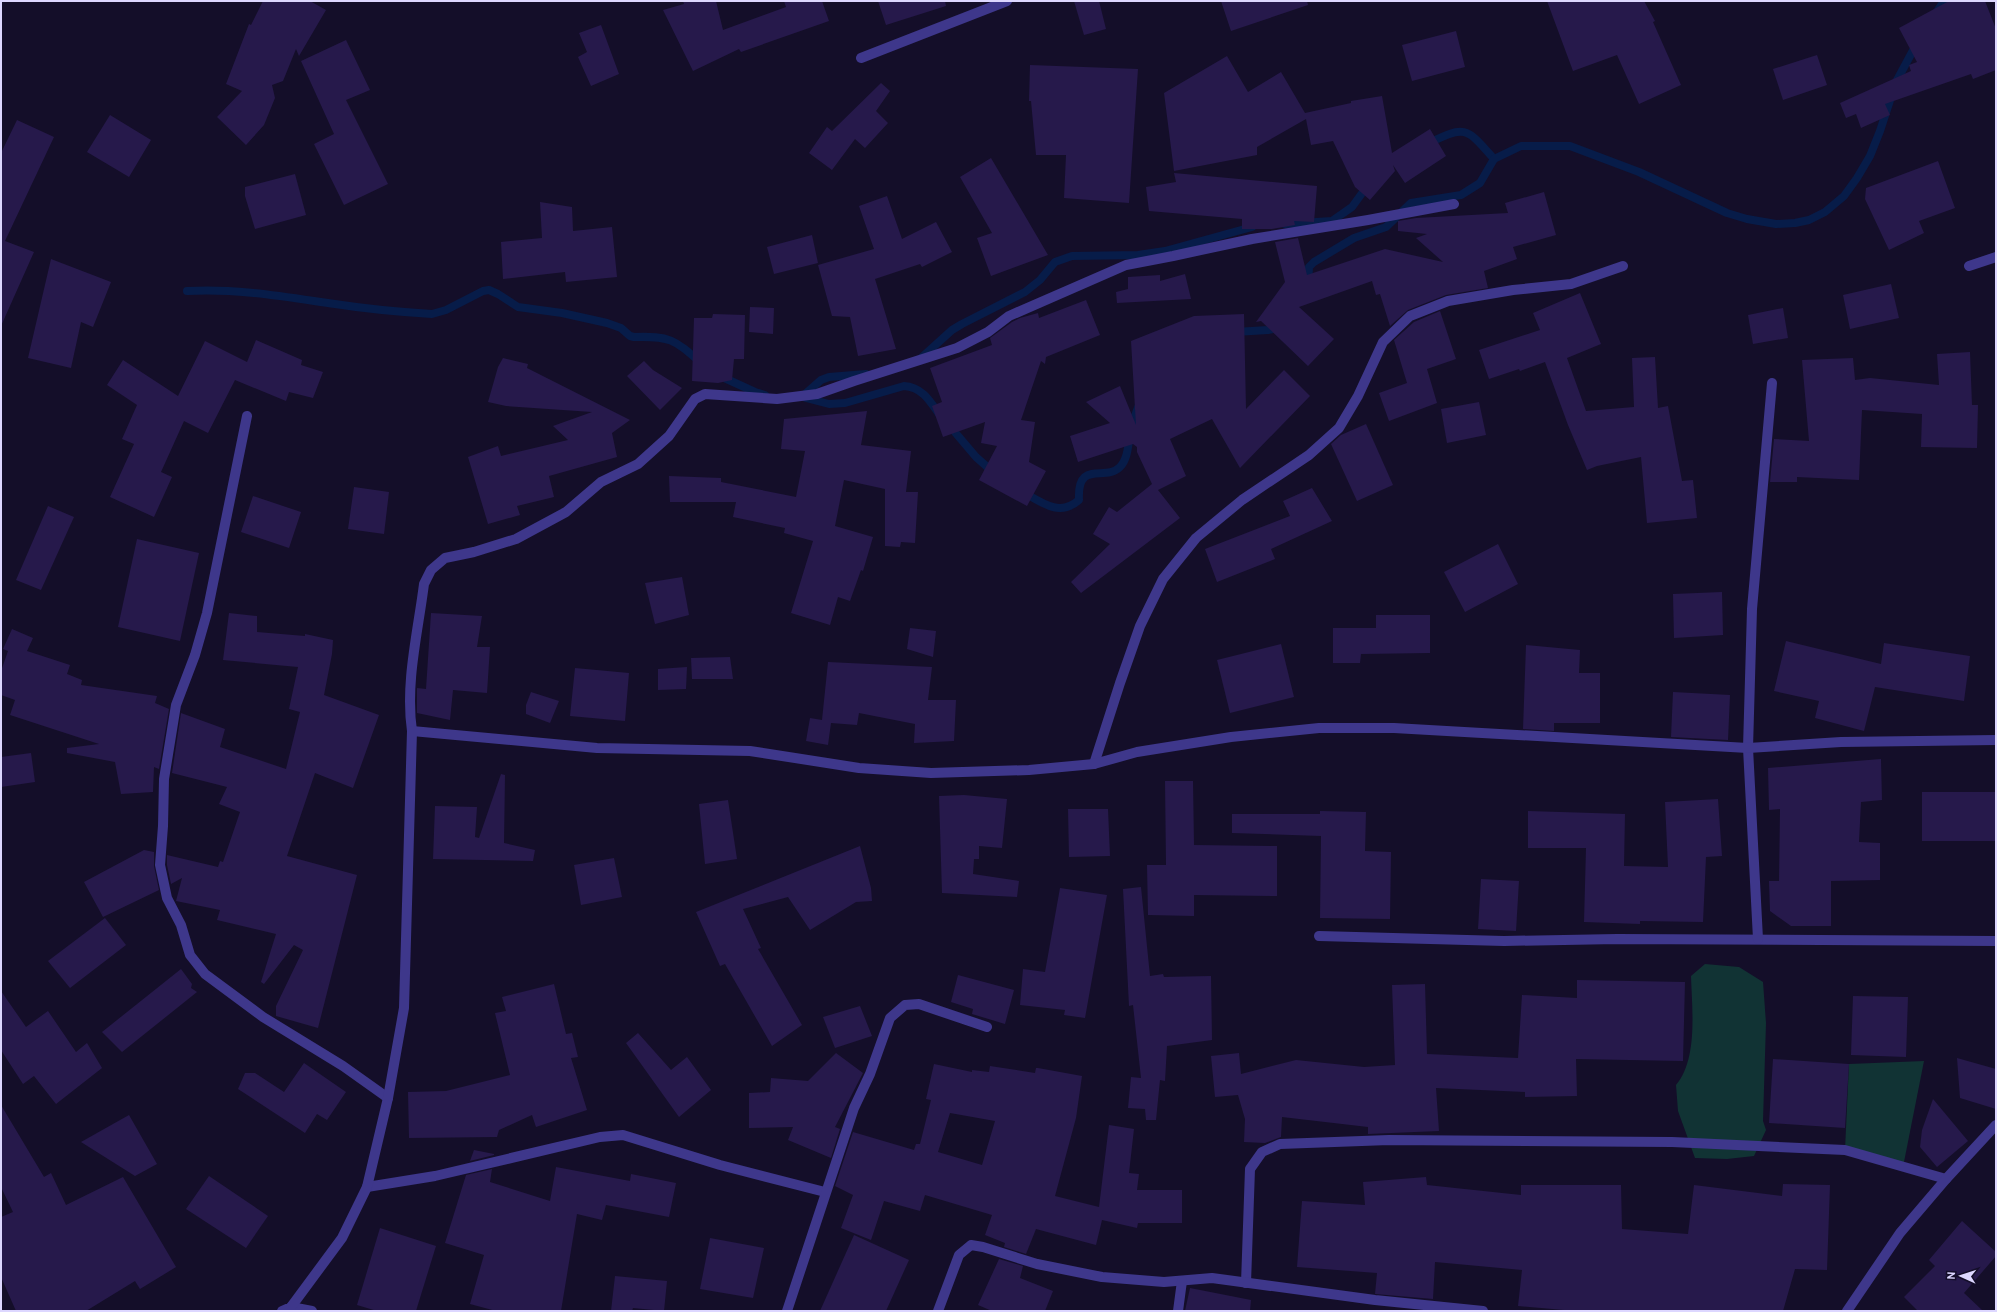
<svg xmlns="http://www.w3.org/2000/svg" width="1997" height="1312" viewBox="0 0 1997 1312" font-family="Overpass,sans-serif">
  <rect width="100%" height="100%" fill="#140e29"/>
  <g fill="#113334">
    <path d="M 1705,964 L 1739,967 L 1763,982 L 1766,1023 L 1763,1121 L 1766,1130 L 1754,1156 L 1727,1159 L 1695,1158 L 1678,1111 L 1676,1085 C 1698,1059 1692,1010 1691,976 Z"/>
    <path d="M 1924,1061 L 1903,1167 L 1845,1150 L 1849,1064 Z"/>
  </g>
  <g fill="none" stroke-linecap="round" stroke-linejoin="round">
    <g stroke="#071c49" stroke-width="8">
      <path d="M 1936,13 L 1944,1"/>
      <path d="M 1427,144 C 1466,125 1466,127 1494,159"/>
      <path d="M 1285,224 L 1332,221 L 1352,207 L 1368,185"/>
      <path d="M 1308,286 L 1309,267 L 1314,262 L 1354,238 L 1386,227 L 1411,203 L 1461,195 L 1480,183 L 1494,159 L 1521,146 L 1570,146 L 1639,172 L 1727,213 L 1747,219 L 1776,224 L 1795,223 L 1809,220 L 1825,212 L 1844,196 L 1857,178 L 1870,156 L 1880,131 L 1896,82 L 1917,43"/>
      <path d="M 187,291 C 237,288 286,297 335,304 C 367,309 400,312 432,314 L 446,310 L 483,291 L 489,290 L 498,294 L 518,307 L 562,313 L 607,323 L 621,328 L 630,336 L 634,337 C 670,336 674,339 701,363"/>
      <path d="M 1235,332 L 1268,330 L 1281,327"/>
      <path d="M 920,359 L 952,330 L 962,324 L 1025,292 L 1040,280 L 1055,262 L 1072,256 L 1138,255 L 1165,251 L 1252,227"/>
      <path d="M 720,376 L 755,392 L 765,395"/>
      <path d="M 804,395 L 821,380 L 829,377 L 866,374"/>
      <path d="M 806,398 L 829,404 L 845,403 L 904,386 C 922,387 930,401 939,414"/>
      <path d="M 948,424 L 976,457 L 993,472"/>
      <path d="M 1023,492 C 1042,503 1060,517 1079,500 C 1077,459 1105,482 1120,467 C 1129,458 1128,441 1131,428 C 1133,421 1136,413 1139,405"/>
    </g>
  </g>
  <g fill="#26194b" fill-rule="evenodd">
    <path d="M 263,1 L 310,1 L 326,10 L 299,56 L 296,49 L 283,81 L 272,85 L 275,98 L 264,125 L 246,145 L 217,117 L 242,91 L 226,84 L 249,24 L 251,25 Z"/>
    <path d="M 683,1 L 716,1 L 723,30 L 786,7 L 784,1 L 822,1 L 829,21 L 741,52 L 739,49 L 693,71 L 663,10 L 684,4 Z"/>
    <path d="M 878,1 L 945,1 L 946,6 L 886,25 Z"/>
    <path d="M 1074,1 L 1099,1 L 1106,29 L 1084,35 Z"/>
    <path d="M 1221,1 L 1307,1 L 1308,5 L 1231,31 Z"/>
    <path d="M 1547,1 L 1644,1 L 1655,21 L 1653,22 L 1681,85 L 1639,104 L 1617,55 L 1573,71 Z"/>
    <path d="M 1949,1 L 1985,1 L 1996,29 L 1996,70 L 1973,79 L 1971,74 L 1885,104 L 1890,115 L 1861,128 L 1856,114 L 1846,118 L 1840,103 L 1911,71 L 1909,65 L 1917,62 L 1899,28 Z"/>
    <path d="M 601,25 L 619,74 L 591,86 L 578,57 L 587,52 L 579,33 Z"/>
    <path d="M 1456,31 L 1465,67 L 1412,81 L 1402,45 Z"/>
    <path d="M 346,40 L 370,90 L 346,100 L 388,184 L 344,205 L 314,144 L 334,134 L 301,61 Z"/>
    <path d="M 1817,55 L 1827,85 L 1783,100 L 1773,69 Z"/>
    <path d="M 1227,56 L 1248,92 L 1281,72 L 1305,113 L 1351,103 L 1351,101 L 1382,96 L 1392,153 L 1430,129 L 1446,156 L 1405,183 L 1393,165 L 1395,171 L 1370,200 L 1355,187 L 1333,141 L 1311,145 L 1306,119 L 1257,147 L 1257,155 L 1174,171 L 1164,93 Z"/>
    <path d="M 1030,65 L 1138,69 L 1129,203 L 1064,198 L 1066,155 L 1036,155 L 1031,101 L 1029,101 Z"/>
    <path d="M 881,83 L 890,91 L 876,111 L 888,123 L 865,148 L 855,139 L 832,170 L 809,153 L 827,127 L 832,131 Z"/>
    <path d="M 110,115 L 151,140 L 129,177 L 87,152 Z"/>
    <path d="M 17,120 L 54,137 L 5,241 L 34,252 L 1,326 L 1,153 Z"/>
    <path d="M 991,158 L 1048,255 L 991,276 L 977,238 L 992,233 L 960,177 Z"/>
    <path d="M 1938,161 L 1955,208 L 1919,221 L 1924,233 L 1889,250 L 1865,199 L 1866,188 Z"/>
    <path d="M 1174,173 L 1317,186 L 1314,222 L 1294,221 L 1295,225 L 1272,229 L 1242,229 L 1242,219 L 1149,211 L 1146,187 L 1176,182 Z"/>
    <path d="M 295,174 L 306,215 L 255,229 L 245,196 L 245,187 Z"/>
    <path d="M 1544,192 L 1556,235 L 1513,247 L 1517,259 L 1484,271 L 1488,288 L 1446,295 L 1408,310 L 1390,326 L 1380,294 L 1376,295 L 1372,281 L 1299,307 L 1334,339 L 1308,366 L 1261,321 L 1256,322 L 1285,282 L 1275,242 L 1298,238 L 1307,275 L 1385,249 L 1443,262 L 1416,238 L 1427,234 L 1398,231 L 1398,221 L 1416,218 L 1508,213 L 1505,203 Z"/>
    <path d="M 887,196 L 902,239 L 936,222 L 952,252 L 922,267 L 920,264 L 875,279 L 896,349 L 858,356 L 850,317 L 832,316 L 818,265 L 874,249 L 859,206 Z"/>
    <path d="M 540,202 L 572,207 L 573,231 L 612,227 L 617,277 L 566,282 L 565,272 L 503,279 L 501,242 L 542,238 Z"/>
    <path d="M 812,235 L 818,263 L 774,274 L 767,247 Z"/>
    <path d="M 51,259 L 111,282 L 93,327 L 81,322 L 71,368 L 28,358 Z"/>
    <path d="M 1185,274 L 1191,299 L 1117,303 L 1116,292 L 1128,289 L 1128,277 L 1160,275 L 1160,281 Z"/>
    <path d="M 1891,284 L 1899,318 L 1850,329 L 1843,295 Z"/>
    <path d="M 1580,293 L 1601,344 L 1567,358 L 1586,411 L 1634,407 L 1632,358 L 1655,357 L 1658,408 L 1668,406 L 1682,481 L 1693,480 L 1697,518 L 1647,523 L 1641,457 L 1597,466 L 1587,470 L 1568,425 L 1545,362 L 1520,371 L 1519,369 L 1489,379 L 1479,350 L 1540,330 L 1533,313 Z"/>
    <path d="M 1086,300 L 1100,335 L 1046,357 L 1045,364 L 1041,361 L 1021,420 L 1035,422 L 1029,462 L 1046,471 L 1027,506 L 979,480 L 997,446 L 981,443 L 985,422 L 943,437 L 932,406 L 942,402 L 930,368 L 992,345 L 990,338 L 1012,322 L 1020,318 L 1038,313 L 1039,318 Z"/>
    <path d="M 750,307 L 774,308 L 773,334 L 749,332 Z"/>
    <path d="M 1783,308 L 1788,338 L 1753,344 L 1748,315 Z"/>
    <path d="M 1440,311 L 1456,359 L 1427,369 L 1437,403 L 1389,421 L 1379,393 L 1407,383 L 1394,340 L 1414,322 Z"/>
    <path d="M 713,314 L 745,315 L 744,359 L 734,359 L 732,380 L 718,383 L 692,381 L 694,318 L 712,318 Z"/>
    <path d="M 1244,314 L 1246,409 L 1284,370 L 1310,396 L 1240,468 L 1212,419 L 1170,439 L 1186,476 L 1158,490 L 1180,518 L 1081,593 L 1071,582 L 1110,544 L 1093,534 L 1109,507 L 1117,512 L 1152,484 L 1137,452 L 1137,447 L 1133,444 L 1078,462 L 1070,436 L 1110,423 L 1086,402 L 1120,386 L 1136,425 L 1131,341 L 1194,316 Z"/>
    <path d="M 256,340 L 302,360 L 301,365 L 323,372 L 313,398 L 289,392 L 286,401 L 235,380 L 208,433 L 184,421 L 161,472 L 172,477 L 154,517 L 110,497 L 134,444 L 122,439 L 137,405 L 107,385 L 123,360 L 178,396 L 205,341 L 247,362 Z"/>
    <path d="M 1970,352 L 1972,405 L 1978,405 L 1977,448 L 1921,447 L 1922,414 L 1862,410 L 1859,480 L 1797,477 L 1797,482 L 1770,482 L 1774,439 L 1809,441 L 1802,360 L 1853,358 L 1855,380 L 1870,378 L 1939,385 L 1937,354 Z"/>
    <path d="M 503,358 L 528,364 L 527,368 L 630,420 L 612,433 L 617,457 L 549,476 L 554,497 L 517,506 L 520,515 L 488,524 L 468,457 L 498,446 L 501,456 L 568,440 L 553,426 L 592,412 L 506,406 L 488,402 L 498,367 Z"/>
    <path d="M 644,361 L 653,370 L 682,388 L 660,410 L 627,376 Z"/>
    <path d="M 1479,402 L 1486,435 L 1447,443 L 1441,409 Z"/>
    <path d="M 867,411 L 861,445 L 911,451 L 906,492 L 918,492 L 915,543 L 901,542 L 900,547 L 885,546 L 885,489 L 844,480 L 835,526 L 873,537 L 863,571 L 861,570 L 850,601 L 838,597 L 830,625 L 791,613 L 813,541 L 784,533 L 785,528 L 733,517 L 736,502 L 670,502 L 669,476 L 721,478 L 721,482 L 796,497 L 805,451 L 781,449 L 784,419 Z"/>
    <path d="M 1366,424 L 1393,485 L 1357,501 L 1331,444 L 1341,435 Z"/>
    <path d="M 354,487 L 389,492 L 384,534 L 348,529 Z"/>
    <path d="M 1312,488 L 1332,521 L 1271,549 L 1275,559 L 1217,582 L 1205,549 L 1290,516 L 1283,501 Z"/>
    <path d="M 253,496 L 301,512 L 289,548 L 241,532 Z"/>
    <path d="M 48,506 L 74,517 L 41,590 L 16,580 Z"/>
    <path d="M 137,539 L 199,553 L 180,641 L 118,627 Z"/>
    <path d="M 1498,544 L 1518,584 L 1465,612 L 1444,572 Z"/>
    <path d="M 682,577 L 689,615 L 655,624 L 645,583 Z"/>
    <path d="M 1722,592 L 1723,635 L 1674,638 L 1673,594 Z"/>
    <path d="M 229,613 L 257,616 L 257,632 L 305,636 L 305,634 L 333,640 L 332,654 L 324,695 L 379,715 L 353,788 L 315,773 L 287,856 L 357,875 L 318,1028 L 276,1016 L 276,1006 L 303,950 L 294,945 L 264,984 L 261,982 L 276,934 L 217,920 L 220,910 L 176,901 L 182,878 L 171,884 L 167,865 L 167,855 L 218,867 L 220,861 L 223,862 L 240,812 L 219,804 L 227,787 L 172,773 L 181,713 L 225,729 L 220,747 L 286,769 L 300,712 L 289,709 L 298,667 L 223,660 Z"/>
    <path d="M 431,613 L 482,616 L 477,647 L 490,647 L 487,693 L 453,690 L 450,720 L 417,713 L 417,688 L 426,689 Z"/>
    <path d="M 1376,615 L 1430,615 L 1430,653 L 1361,654 L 1360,663 L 1333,663 L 1333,628 L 1376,628 Z"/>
    <path d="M 910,628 L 936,631 L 933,657 L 907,649 Z"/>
    <path d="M 12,629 L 33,638 L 27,651 L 70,665 L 67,674 L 82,680 L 81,685 L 157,696 L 155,703 L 169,709 L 159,769 L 154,767 L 153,792 L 121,794 L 115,762 L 67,753 L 67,748 L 99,744 L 10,715 L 15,700 L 1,695 L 1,671 L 8,651 L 3,649 Z"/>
    <path d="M 1786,641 L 1881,664 L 1884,643 L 1970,656 L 1964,701 L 1875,687 L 1864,731 L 1815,718 L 1819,701 L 1774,691 Z"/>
    <path d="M 1281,644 L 1294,697 L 1230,713 L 1217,660 Z"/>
    <path d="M 1526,645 L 1580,650 L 1579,673 L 1600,673 L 1600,723 L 1554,723 L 1554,731 L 1523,729 Z"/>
    <path d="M 730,657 L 733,679 L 692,679 L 691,658 Z"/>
    <path d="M 828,662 L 932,667 L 928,700 L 956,700 L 954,741 L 914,743 L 915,724 L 859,713 L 857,725 L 831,723 L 828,745 L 806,741 L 810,718 L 822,720 Z"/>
    <path d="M 687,667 L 686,689 L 658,690 L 658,669 Z"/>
    <path d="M 575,668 L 629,673 L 625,721 L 570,716 Z"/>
    <path d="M 531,692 L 559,701 L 550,723 L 526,714 L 526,705 Z"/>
    <path d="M 1673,692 L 1730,695 L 1728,740 L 1671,737 Z"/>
    <path d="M 31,753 L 35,782 L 1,787 L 1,757 Z"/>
    <path d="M 1881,759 L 1882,800 L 1861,802 L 1859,842 L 1880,843 L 1880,880 L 1831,881 L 1831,926 L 1791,926 L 1770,911 L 1769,881 L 1779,881 L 1780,809 L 1769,810 L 1768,768 Z"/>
    <path d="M 501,774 L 505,775 L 504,843 L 535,850 L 533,861 L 433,859 L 435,806 L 477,807 L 475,837 L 479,838 Z"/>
    <path d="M 1165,781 L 1193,781 L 1194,845 L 1277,846 L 1277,896 L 1194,895 L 1194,916 L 1148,915 L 1147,865 L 1166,865 Z"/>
    <rect x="1922" y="792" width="74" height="49"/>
    <path d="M 964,795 L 1007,799 L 1002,848 L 979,846 L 979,859 L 974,859 L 973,874 L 1019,881 L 1017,897 L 942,893 L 939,796 Z"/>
    <path d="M 1718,799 L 1722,856 L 1706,857 L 1703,922 L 1640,921 L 1640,924 L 1584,922 L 1586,848 L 1528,848 L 1528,811 L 1625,814 L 1624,866 L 1668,867 L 1665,802 Z"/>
    <path d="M 728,800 L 737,859 L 705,864 L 699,804 Z"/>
    <path d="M 1068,809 L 1108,809 L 1110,856 L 1069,857 Z"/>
    <path d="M 1320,811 L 1366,812 L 1365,851 L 1391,852 L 1390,919 L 1320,918 L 1321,836 L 1232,833 L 1232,814 L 1320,814 Z"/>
    <path d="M 860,846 L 871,888 L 872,901 L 856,902 L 810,930 L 788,897 L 743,909 L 761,948 L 758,949 L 802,1025 L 772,1046 L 725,964 L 720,966 L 696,912 Z"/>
    <path d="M 144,850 L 154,852 L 154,866 L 159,890 L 103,917 L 84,882 Z"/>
    <path d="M 614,858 L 622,897 L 581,905 L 574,865 Z"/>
    <path d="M 1481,879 L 1519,881 L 1516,931 L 1478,929 Z"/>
    <path d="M 1141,887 L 1150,976 L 1163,974 L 1164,977 L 1211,976 L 1212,1040 L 1167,1046 L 1165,1081 L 1160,1080 L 1156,1120 L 1146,1120 L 1145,1109 L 1128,1108 L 1131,1077 L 1141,1078 L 1133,1005 L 1129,1006 L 1123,889 Z"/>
    <path d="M 1060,888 L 1107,895 L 1085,1018 L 1064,1015 L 1065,1010 L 1020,1005 L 1023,969 L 1045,972 Z"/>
    <path d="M 105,918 L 126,945 L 70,988 L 48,961 Z"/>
    <path d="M 181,969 L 192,984 L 191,988 L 197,992 L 122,1052 L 102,1032 Z"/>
    <path d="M 958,975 L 1014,990 L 1005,1024 L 972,1014 L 973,1009 L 951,1002 Z"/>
    <path d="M 1577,980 L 1685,982 L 1683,1061 L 1576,1059 L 1577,1096 L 1525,1097 L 1525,1092 L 1436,1088 L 1439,1131 L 1368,1134 L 1368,1127 L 1282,1117 L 1281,1137 L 1265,1143 L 1244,1142 L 1245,1119 L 1238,1095 L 1215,1097 L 1211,1056 L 1239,1053 L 1241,1074 L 1296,1060 L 1364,1067 L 1395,1065 L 1392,985 L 1425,984 L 1427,1054 L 1518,1058 L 1522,995 L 1577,998 Z"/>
    <path d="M 554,984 L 566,1034 L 572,1033 L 578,1057 L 571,1058 L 587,1110 L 536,1127 L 532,1115 L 499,1130 L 497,1137 L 409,1138 L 408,1092 L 446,1091 L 510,1075 L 495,1013 L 506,1011 L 502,997 Z"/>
    <path d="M 1,991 L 26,1027 L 48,1011 L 76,1052 L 87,1043 L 102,1068 L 56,1104 L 34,1076 L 23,1084 L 1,1050 Z"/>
    <path d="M 1853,996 L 1908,997 L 1906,1057 L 1851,1055 Z"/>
    <path d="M 860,1006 L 872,1036 L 835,1048 L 823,1017 Z"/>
    <path d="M 638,1033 L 671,1070 L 687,1057 L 711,1090 L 679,1117 L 626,1043 Z"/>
    <path d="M 836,1053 L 863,1073 L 835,1127 L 840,1129 L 831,1158 L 788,1140 L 793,1127 L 749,1128 L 749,1093 L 770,1092 L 771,1078 L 808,1081 Z"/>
    <path d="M 1957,1058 L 1996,1069 L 1996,1109 L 1960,1098 Z"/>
    <path d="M 1773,1059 L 1849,1064 L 1845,1128 L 1769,1123 Z"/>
    <path d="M 304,1063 L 346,1092 L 327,1120 L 317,1114 L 305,1133 L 238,1089 L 245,1073 L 255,1073 L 284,1092 Z"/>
    <path d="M 934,1064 L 972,1072 L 972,1070 L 989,1072 L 990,1066 L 1035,1073 L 1036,1068 L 1038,1068 L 1082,1076 L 1076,1118 L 1055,1196 L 1099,1207 L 1109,1125 L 1134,1129 L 1129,1173 L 1139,1174 L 1137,1190 L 1182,1190 L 1182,1223 L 1138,1223 L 1137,1228 L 1102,1220 L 1096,1245 L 1036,1229 L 1026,1254 L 1004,1247 L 1005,1243 L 985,1235 L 992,1215 L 925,1195 L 920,1211 L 884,1201 L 871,1240 L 841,1228 L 853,1195 L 835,1186 L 853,1132 L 914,1150 L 916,1144 L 920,1144 L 931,1100 L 926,1099 ZM 950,1113 L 995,1121 L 982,1165 L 938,1152 Z"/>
    <path d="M 1933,1099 L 1968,1141 L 1937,1167 L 1920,1147 L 1922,1130 Z"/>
    <path d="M 1,1105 L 44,1177 L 51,1173 L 66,1205 L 123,1177 L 176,1267 L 140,1289 L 135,1281 L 86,1311 L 16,1311 L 1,1277 L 1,1217 L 13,1212 L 1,1187 Z"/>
    <path d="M 129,1115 L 157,1164 L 135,1176 L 81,1142 Z"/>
    <path d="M 474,1150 L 494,1154 L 494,1155 L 470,1161 Z"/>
    <path d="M 556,1167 L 630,1181 L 631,1174 L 676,1183 L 669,1217 L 606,1205 L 602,1220 L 577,1214 L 561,1311 L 496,1311 L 470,1304 L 484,1255 L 445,1243 L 466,1175 L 492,1169 L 490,1182 L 550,1201 Z"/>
    <path d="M 209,1176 L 268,1216 L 246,1248 L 186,1209 Z"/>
    <path d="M 1426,1177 L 1427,1185 L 1521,1195 L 1521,1185 L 1621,1185 L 1622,1229 L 1688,1234 L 1694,1185 L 1782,1196 L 1783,1184 L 1830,1185 L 1827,1270 L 1795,1269 L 1783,1311 L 1575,1311 L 1518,1306 L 1522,1270 L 1435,1262 L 1433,1299 L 1375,1294 L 1377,1273 L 1297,1267 L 1302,1201 L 1365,1205 L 1363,1182 Z"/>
    <path d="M 1962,1221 L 1996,1252 L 1996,1256 L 1964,1293 L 1983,1311 L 1918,1311 L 1904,1297 L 1935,1266 L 1929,1260 Z"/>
    <path d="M 380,1228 L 436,1246 L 416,1311 L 377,1311 L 357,1305 Z"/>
    <path d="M 854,1235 L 909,1260 L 886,1311 L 820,1311 Z"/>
    <path d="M 710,1238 L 764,1248 L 753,1298 L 700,1289 Z"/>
    <path d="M 999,1259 L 1023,1266 L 1020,1278 L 1053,1291 L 1045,1311 L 992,1311 L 978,1305 Z"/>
    <path d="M 615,1276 L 667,1281 L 664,1311 L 633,1308 L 632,1311 L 611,1311 Z"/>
    <path d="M 1190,1288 L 1251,1300 L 1250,1311 L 1185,1311 Z"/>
  </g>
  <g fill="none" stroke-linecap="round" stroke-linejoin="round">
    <g stroke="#3e378b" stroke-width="10">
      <path d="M 861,58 L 1007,1"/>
      <path d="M 1969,266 L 1996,257"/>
      <path d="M 247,416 L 207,613 L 195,655 L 176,705 L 164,779 L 163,826 L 160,865 L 167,898 L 181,925 L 190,955 L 205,974 L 263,1017 L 343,1066 L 388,1098"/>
      <path d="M 412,731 C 405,683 418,632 424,584 L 431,570 L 445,558 L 474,552 L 516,539 L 566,512 L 601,482 L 638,464 L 669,436 L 695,399 L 705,394 L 777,399 L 817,394 L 854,381 L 957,348 L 988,332 L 1009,316 L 1126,265 L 1173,256 L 1252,239 L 1368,220 L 1454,204"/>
      <path d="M 1094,764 L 1120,683 L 1140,626 L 1163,579 L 1196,538 L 1242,500 L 1309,455 L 1339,428 L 1358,396 L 1383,342 L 1410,316 L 1448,301 L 1513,290 L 1571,284 L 1623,266"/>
      <path d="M 1319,936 L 1504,941 L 1617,939 L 1996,941"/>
      <path d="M 1758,939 L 1748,748 L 1752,609 L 1772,383"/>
      <path d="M 367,1187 L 435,1176 L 600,1137 L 623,1135 L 720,1165 L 825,1192"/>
      <path d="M 1246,1283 L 1250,1169 L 1262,1152 L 1280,1144 L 1389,1140 L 1672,1142 L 1845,1150 L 1946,1179"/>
      <path d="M 291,1307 L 312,1311"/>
      <path d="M 282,1311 L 291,1307 L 342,1238 L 367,1187 L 388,1098 L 404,1008 L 412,731 L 597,748 L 750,751 L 859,768 L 931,773 L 1029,770 L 1094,764 L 1137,752 L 1231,737 L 1319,728 L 1394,728 L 1748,748 L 1841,742 L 1996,740"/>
      <path d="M 787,1311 L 854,1108 L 870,1074 L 890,1018 L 905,1005 L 919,1004 L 987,1027"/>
      <path d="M 938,1311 L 959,1255 L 971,1245 L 983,1247 L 1037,1264 L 1102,1277 L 1164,1282 L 1212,1278 L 1375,1300 L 1483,1311"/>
      <path d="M 1178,1311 L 1182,1281"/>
      <path d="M 1847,1311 L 1900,1233 L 1946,1179 L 1996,1125"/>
    </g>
  </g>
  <rect width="1997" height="1312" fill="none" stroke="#ddd7ff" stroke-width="4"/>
  <g transform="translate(1961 1276) rotate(273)" stroke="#140e29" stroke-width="3" paint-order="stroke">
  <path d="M0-3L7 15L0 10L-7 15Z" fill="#ddd7ff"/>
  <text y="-6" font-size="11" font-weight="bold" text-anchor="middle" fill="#ddd7ff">N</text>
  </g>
</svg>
